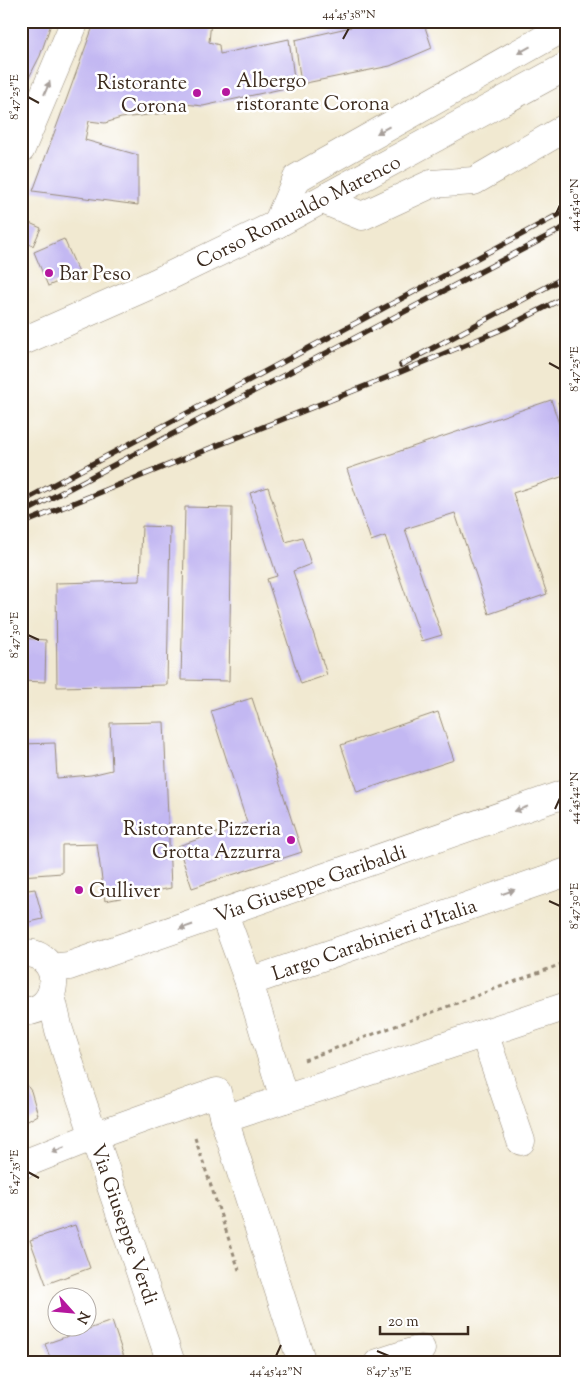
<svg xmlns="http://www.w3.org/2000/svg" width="588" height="1384" viewBox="0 0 588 1384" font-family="'Sorts Mill Goudy',serif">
  <rect width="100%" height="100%" fill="#fff"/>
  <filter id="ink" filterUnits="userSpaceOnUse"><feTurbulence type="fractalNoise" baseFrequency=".02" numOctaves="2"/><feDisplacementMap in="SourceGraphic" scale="10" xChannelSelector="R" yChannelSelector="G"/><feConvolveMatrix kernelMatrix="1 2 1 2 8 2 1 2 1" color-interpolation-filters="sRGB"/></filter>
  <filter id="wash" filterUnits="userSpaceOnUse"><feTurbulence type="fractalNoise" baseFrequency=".0096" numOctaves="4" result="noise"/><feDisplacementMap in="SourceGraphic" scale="20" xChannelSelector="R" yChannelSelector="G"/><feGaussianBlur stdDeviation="1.12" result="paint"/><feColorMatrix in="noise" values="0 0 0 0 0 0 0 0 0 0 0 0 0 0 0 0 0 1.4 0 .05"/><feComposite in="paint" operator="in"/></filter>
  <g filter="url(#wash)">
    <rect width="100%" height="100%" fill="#f1e9d1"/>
    <g id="blocks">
      <g fill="#c3b8f2">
        <path d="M 21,21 L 52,21 L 40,56 L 21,93 Z"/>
        <path d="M 95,21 L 211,21 L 209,42 L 219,45 L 220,54 L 289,39 L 295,86 L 203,106 L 167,102 L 167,113 L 121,118 L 105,123 L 89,121 L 85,140 L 138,155 L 138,205 L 33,191 Z"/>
        <path d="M 350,21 L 423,21 L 432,48 L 390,66 L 301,84 L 295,40 L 351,27 Z"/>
        <path d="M 25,221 L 41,228 L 33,246 L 21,241 L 21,229 Z"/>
        <path d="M 64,239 L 79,273 L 48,286 L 34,252 Z"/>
        <path d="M 551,400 L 567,447 L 567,475 L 513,493 L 547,594 L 489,614 L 455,513 L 405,529 L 442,635 L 422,641 L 385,536 L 371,541 L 347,469 Z"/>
        <path d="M 567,400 L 567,427 L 566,427 L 558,402 Z"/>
        <path d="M 268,487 L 286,542 L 302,537 L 311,564 L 293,571 L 327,675 L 301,684 L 267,579 L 277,576 L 250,493 Z"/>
        <path d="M 185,507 L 232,508 L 229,681 L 181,680 Z"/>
        <path d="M 142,526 L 170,527 L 167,685 L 57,687 L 56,583 L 140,581 Z"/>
        <path d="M 21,638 L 46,640 L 45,682 L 21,681 Z"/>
        <path d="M 252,698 L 302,852 L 192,888 L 178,846 L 247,823 L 211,711 Z"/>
        <path d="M 438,712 L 454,760 L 357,792 L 341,745 Z"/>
        <path d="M 164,722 L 171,888 L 105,901 L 97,844 L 62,845 L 62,873 L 21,876 L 21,744 L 55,743 L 57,778 L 91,775 L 112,770 L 110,723 Z"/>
        <path d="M 35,889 L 43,919 L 21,924 L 21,891 Z"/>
        <path d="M 21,1077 L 31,1091 L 38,1115 L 21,1125 Z"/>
        <path d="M 75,1225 L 90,1268 L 46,1284 L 30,1240 Z"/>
        <path d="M 112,1321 L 126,1363 L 52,1363 L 45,1344 Z"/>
      </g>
    </g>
  </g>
  <g filter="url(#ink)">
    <use href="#blocks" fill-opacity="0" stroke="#968a78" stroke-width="1"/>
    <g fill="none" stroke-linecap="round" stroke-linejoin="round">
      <defs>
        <g id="minor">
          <path d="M 21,149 L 75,21"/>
          <path d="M 323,200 L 362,216 L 431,184 L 474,181 L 567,127"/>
          <path d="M 277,224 L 297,178 L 567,26"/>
          <path d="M 224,914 L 249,982 L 567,872"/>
          <path d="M 21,953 C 66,950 62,1016 21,1011"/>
          <path d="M 51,968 L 69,966 L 567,793"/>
          <path d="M 249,982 L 284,1099"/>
          <path d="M 51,995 L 59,1030 L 77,1086 L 171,1363"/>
          <path d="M 484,1033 L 521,1141"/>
          <path d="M 21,1165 L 94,1136 L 217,1092 L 224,1119"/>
          <path d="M 302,1363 L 224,1119 L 567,1006"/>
          <path d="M 378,1363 L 421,1349"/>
        </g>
        <path id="major" d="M 21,342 L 155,283 L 277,224 L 567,66"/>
      </defs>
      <use href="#minor" stroke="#968a78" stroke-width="29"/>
      <use href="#major" stroke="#968a78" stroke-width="29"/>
      <g stroke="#968a78" stroke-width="3" stroke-dasharray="4 4" stroke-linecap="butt">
        <path d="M 304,1060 L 567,962"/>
        <path d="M 195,1138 L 239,1270"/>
      </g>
      <use href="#minor" stroke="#fff" stroke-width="28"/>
      <use href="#major" stroke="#fff" stroke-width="28"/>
      <defs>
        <g id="rail">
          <path d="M 401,365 L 567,276"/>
          <path d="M 21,502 L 567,210"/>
          <path d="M 21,514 L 567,226"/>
          <path d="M 21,524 L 398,373 L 505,328 L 567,296"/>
        </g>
      </defs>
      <use href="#rail" stroke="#3b2a1e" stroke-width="5.5"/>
      <use href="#rail" stroke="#fff" stroke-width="4" stroke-dasharray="11" stroke-linecap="butt"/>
    </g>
    <defs><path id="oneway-solid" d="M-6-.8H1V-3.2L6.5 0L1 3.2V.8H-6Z" transform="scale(1.25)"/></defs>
    <g fill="#a79f9a">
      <use href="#oneway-solid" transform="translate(524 50) rotate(151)"/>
      <use href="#oneway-solid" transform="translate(47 88) rotate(-67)"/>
      <use href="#oneway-solid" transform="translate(383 130) rotate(151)"/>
      <use href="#oneway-solid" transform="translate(521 809) rotate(160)"/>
      <use href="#oneway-solid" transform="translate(508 892) rotate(-19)"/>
      <use href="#oneway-solid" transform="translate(186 927) rotate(161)"/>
      <use href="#oneway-solid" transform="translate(58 1150) rotate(158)"/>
    </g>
  </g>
  <path fill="none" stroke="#3b2a1e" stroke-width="2" d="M 343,39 L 349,28M 28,97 L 39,103M 555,216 L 560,205M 549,363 L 560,369M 28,635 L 39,640M 555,809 L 560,798M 549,901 L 560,906M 28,1172 L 39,1178M 377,1351 L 389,1356M 276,1356 L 281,1345"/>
  <g fill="#b5179e" stroke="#fff" stroke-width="2">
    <circle cx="226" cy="92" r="5"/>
    <circle cx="197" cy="93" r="5"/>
    <circle cx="49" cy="273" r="5"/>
    <circle cx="291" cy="840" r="5"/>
    <circle cx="79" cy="890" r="5"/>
  </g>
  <g text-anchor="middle" stroke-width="5" stroke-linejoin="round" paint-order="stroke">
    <g font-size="20" fill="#3b2a1e" stroke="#fff" text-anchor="start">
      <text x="236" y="87">Albergo<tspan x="236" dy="23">ristorante Corona</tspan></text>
      <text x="187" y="89" text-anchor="end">Ristorante<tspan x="187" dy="23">Corona</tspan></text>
      <text x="59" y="280">Bar Peso</text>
      <text x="281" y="835" text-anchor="end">Ristorante Pizzeria<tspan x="281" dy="23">Grotta Azzurra</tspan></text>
      <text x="89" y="897">Gulliver</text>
    </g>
    <g font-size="20" fill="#3b2a1e" stroke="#fff">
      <text transform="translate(298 211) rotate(-27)" y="7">Corso Romualdo Marenco</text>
      <text transform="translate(310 883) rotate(-19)" y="7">Via Giuseppe Garibaldi</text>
      <text transform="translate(374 939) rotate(-19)" y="7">Largo Carabinieri d'Italia</text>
      <text transform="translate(125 1224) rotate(71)" y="7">Via Giuseppe Verdi</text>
    </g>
  </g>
  <rect width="588" height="1384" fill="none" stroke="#fff" stroke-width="55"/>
  <g transform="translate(72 1312) rotate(117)"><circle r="24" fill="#ffffff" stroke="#b1aaa5"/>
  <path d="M0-4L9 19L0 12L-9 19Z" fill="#b5179e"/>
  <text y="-8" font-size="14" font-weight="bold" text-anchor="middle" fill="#3b2a1e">N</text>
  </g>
  <path d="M380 1326v8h88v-8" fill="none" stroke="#3b2a1e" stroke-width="2.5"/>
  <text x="388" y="1326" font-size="15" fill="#3b2a1e" stroke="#ffffff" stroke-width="4" paint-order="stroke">20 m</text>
  <rect x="28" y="28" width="532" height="1328" fill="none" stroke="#3b2a1e" stroke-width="2"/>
  <g font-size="12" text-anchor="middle" fill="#3b2a1e">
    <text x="349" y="18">44°45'38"N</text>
    <text transform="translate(14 97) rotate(-90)" y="4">8°47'25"E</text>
    <text transform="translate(574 205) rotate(-90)" y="4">44°45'40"N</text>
    <text transform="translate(574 369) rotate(-90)" y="4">8°47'25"E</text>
    <text transform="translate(14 635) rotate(-90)" y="4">8°47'30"E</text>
    <text transform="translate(574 798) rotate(-90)" y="4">44°45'42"N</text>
    <text transform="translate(574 906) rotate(-90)" y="4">8°47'30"E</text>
    <text transform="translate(14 1172) rotate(-90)" y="4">8°47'35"E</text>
    <text x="276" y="1375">44°45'42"N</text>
    <text x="389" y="1375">8°47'35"E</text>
  </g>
</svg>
